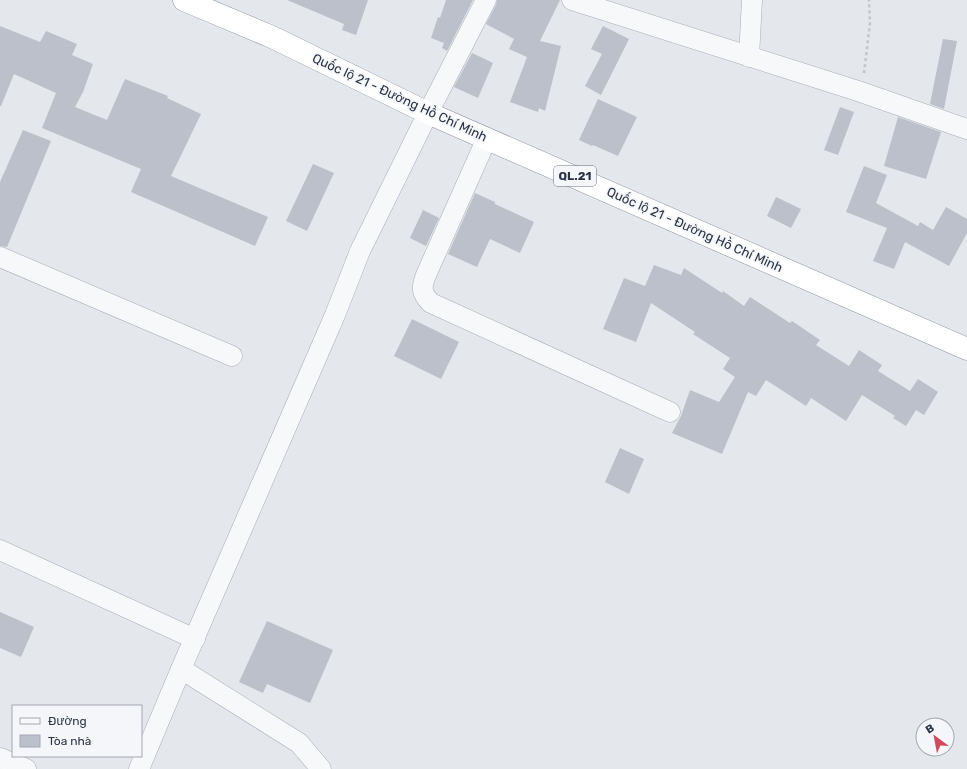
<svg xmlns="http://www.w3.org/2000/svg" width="967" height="769" viewBox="0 0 967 769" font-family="Rubik,sans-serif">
  <rect width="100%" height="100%" fill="#e4e7ec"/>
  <g fill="#bbc0ca">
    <path d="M 287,0 L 368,0 L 356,35 L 342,30 L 344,24 Z"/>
    <path d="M 446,0 L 473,0 L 447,51 L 442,48 L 444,43 L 431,38 L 438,17 L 440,18 Z"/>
    <path d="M 497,0 L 560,0 L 540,41 L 561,46 L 545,111 L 539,108 L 538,112 L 510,102 L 527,57 L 509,49 L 514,39 L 486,24 L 496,5 Z"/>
    <path d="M 0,26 L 40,42 L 46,31 L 77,44 L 72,55 L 93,64 L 83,92 L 75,107 L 107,120 L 125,79 L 168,96 L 167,98 L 201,114 L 171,176 L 268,217 L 255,246 L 131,192 L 141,169 L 42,128 L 56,93 L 14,74 L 1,106 L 0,106 Z"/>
    <path d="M 603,26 L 629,39 L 601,95 L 585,86 L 602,54 L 591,49 Z"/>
    <path d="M 943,39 L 957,41 L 944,109 L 930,104 Z"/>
    <path d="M 472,53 L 493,63 L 478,98 L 454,87 Z"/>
    <path d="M 598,99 L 637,117 L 618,156 L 593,145 L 592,146 L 579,140 Z"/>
    <path d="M 840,107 L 854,112 L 838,155 L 824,150 Z"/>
    <path d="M 898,117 L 941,132 L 926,179 L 884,166 Z"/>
    <path d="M 23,130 L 51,141 L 7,247 L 0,246 L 0,182 Z"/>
    <path d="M 313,164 L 334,173 L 307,231 L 286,221 Z"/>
    <path d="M 864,166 L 887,175 L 876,203 L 918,226 L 920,222 L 933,230 L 946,207 L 967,219 L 967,233 L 949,266 L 905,242 L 894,269 L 873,261 L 887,228 L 846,212 Z"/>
    <path d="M 475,193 L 495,202 L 495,204 L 534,222 L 520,253 L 490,239 L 477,267 L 448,254 Z"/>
    <path d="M 776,197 L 801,209 L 791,228 L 767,216 Z"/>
    <path d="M 423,210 L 439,218 L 426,246 L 410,238 Z"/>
    <path d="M 654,265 L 681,275 L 684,268 L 722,293 L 723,291 L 744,306 L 750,297 L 790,323 L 792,321 L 820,340 L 816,345 L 849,366 L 859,350 L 882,365 L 878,371 L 910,391 L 918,379 L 938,392 L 924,415 L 916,410 L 906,426 L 893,418 L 895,416 L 862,395 L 846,421 L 811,398 L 806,406 L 766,380 L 756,396 L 748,392 L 722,454 L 672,433 L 681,416 L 690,390 L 719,402 L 735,377 L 723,369 L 730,358 L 693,334 L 695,332 L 651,303 L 636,342 L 603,329 L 624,278 L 645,286 Z"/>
    <path d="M 412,319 L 459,342 L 441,379 L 394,356 Z"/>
    <path d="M 620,448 L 644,459 L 629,494 L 605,482 Z"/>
    <path d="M 0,612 L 34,627 L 21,657 L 0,648 Z"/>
    <path d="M 267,621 L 333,650 L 310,703 L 267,684 L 263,693 L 239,682 Z"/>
  </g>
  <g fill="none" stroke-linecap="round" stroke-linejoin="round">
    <defs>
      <g id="minor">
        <path d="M 572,0 L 858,91 L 967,129"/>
        <path d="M 749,57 L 752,0"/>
        <path d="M 487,138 L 426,275 C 421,288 421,293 431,303 L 670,412"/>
        <path d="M 0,257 L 232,356"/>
        <path d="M 0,550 L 195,639"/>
        <path d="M 181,669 L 299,743 L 321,769"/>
        <path d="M 0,758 L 26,769"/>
        <path d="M 139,769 L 181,669 L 335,315 L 360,251 L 428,113 L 486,0"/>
      </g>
      <path id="highway" d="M 184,0 L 272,37 L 428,113 L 967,349"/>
    </defs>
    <use href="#minor" stroke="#a9aeb7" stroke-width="21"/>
    <use href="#highway" stroke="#8b94a3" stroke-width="23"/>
    <path stroke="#c2c5cb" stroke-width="2.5" stroke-dasharray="3 3" stroke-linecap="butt" d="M 864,73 L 870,23 L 869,0"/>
    <use href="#minor" stroke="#f7f8fa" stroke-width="20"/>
    <use href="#highway" stroke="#fff" stroke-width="22"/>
  </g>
  <g text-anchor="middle" stroke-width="3.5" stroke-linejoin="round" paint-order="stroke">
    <rect fill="#f4f6f9" stroke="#676e7b" stroke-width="1" x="554" y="166" width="42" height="20" rx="3"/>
    <g font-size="12" font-weight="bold" fill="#2b3445">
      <text x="575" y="180">QL.21</text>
    </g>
    <g font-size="13" fill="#2b3445" stroke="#f4f6f9">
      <text transform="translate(400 97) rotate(25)" y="5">Quốc lộ 21 - Đường Hồ Chí Minh</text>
      <text transform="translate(695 229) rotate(24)" y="5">Quốc lộ 21 - Đường Hồ Chí Minh</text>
    </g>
  </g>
  <rect x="12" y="705" width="130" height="52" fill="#f4f6f9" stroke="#a4a8b1"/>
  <rect x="20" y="718" width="20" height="6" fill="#f7f8fa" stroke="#a4a8b1"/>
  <text x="48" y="725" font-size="12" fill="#2b3445">Đường</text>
  <rect x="20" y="735" width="20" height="12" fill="#bbc0ca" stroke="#a4a8b1"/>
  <text x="48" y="745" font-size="12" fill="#2b3445">Tòa nhà</text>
  <g transform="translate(935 737) rotate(328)"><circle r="19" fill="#f4f6f9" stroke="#a4a8b1"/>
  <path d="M0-3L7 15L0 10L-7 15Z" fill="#d1495b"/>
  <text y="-6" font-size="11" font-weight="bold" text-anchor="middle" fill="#2b3445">B</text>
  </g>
</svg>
